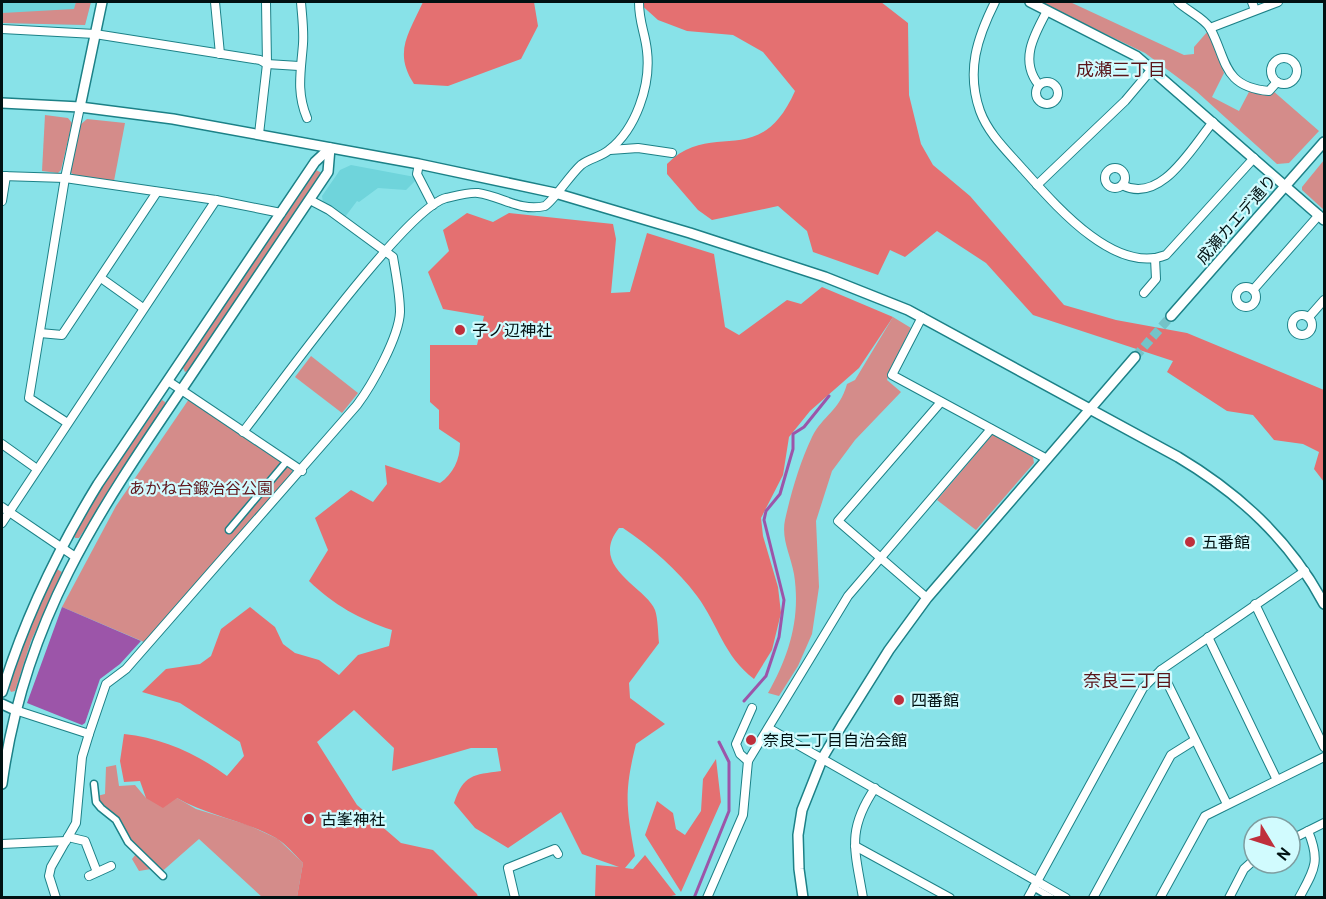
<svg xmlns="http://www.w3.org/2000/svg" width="1326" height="899" viewBox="0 0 1326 899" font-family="Overpass,'Noto Sans JP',sans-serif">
  <rect width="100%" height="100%" fill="#88e2e8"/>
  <g fill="#6fd4db">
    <path d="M 2,2 L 91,2 L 85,25 L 2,23 Z"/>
    <path d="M 351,165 L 415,177 L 416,180 L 406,190 L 378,188 L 359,202 L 357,201 L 345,217 L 323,202 L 322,196 L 340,170 Z"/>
  </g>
  <g fill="#d48c8a">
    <path d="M 76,2 L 91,2 L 85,25 L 2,23 L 2,13 L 74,9 Z"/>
    <path d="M 1039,2 L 1070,2 L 1184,55 L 1194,54 L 1194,47 L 1208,31 L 1224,73 L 1212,97 L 1239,111 L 1251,88 L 1272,90 L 1319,131 L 1289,163 L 1277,164 L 1196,91 L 1145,53 Z"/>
    <path d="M 45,115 L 68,118 L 72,123 L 61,170 L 58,173 L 42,171 Z"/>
    <path d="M 87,119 L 125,123 L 114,181 L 74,175 L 70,172 L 80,125 Z"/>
    <path d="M 1324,160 L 1324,210 L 1302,190 L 1302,187 Z"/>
    <path d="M 316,170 L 322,173 L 190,370 L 185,372 L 183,368 Z"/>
    <path d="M 893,317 L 911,328 L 892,365 L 887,380 L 901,392 L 855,440 L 832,471 L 816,521 L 819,587 L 812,634 L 798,666 L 779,696 L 768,693 C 789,656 801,618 794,574 C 791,556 781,539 785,520 C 791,493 800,462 812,437 C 823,415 839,412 847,384 L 855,380 Z"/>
    <path d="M 311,356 L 358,393 L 342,413 L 295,377 Z"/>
    <path d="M 189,399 L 292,469 L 292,474 L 144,642 L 62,607 L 116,506 Z"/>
    <path d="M 162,400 L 165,402 L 165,408 L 79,538 L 75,538 L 74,533 L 96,496 Z"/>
    <path d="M 993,434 L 1033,457 L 1034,463 L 976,530 L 937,500 Z"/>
    <path d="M 55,568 L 62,572 L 31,641 L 15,691 L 11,692 L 9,688 L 32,620 Z"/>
    <path d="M 116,765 L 119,786 L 135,785 L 146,798 L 177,798 L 196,809 L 248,825 L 278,839 L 303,863 L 297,897 L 262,897 L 199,839 L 158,875 L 151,869 L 139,871 L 132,859 L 136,854 L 125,834 L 98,802 L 97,796 L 105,794 L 106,767 Z"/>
  </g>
  <g fill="#e47071">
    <path d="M 423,2 L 534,2 L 538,26 L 521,59 L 448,86 L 414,84 C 393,52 409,33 423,2 Z"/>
    <path d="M 638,2 L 881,2 L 908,23 L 909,95 L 921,144 L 933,165 L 970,196 L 1064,305 L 1116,320 L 1187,333 L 1324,390 L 1324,482 L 1314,469 L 1319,452 L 1303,444 L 1274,440 L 1253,415 L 1227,411 L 1167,372 L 1173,361 L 1033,315 L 986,263 L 937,231 L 905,257 L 890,250 L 878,275 L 813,252 L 807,231 L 778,206 L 712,220 L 698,210 L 667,174 L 667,164 C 713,118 759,172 795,91 L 763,52 L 733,35 L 687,31 L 658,20 Z"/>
    <path d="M 467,213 L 493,222 L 509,213 L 613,224 L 616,239 L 611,293 L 630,292 L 647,233 L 714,254 L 725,327 L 739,335 L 787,300 L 801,304 L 822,287 L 893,317 L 859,368 L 810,411 L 789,437 L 783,475 L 761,518 L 763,536 L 778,587 L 781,613 L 772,650 L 754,679 C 723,655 719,626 697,596 C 677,569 651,547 623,528 L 619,528 C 588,567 646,587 655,610 C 658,619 658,633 659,643 L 629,683 L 630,698 L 665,724 L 636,744 C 624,792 626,807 635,856 L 625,868 L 633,869 L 645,855 L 676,895 L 666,897 L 595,897 L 596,865 L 619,867 L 582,854 L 561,812 L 508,848 L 475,828 L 454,803 C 464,774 473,775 501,771 L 497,748 L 471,748 L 392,771 L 394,748 L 354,710 L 317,742 L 357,805 L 401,843 L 433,850 L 477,894 L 478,897 L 297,897 L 303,863 C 295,855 286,844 276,838 C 244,820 208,816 177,798 L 163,808 L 146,798 L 140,781 L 124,782 L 120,761 L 124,734 C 162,738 196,753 227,776 L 244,756 L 240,742 L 180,703 L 142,692 L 166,669 L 200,664 L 211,656 L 221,629 L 250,607 L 275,627 L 283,644 L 295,653 L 319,660 L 339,675 L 358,655 L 389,646 L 392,630 C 359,619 334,605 309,581 L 328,550 L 315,518 L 351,490 L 373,502 L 387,484 L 385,465 L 440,483 C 453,474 460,460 460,443 L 439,429 L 439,410 L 430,402 L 430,345 L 477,345 L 484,316 L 443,309 L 428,272 L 449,251 L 443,230 Z"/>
    <path d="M 716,759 L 721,802 L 681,892 L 645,835 L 657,801 L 673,813 L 676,829 L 685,835 L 701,811 L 703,779 Z"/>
  </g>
  <path fill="#9c55a9" d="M 62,607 L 141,641 L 120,664 L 100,679 L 85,723 L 82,725 L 27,703 Z"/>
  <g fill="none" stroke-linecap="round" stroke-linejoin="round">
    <g stroke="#9c55a9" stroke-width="3">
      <path d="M 744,701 L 766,676 L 779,637 L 784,600 L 764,520 L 766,511 L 780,494 L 793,449 L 793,434 L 804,427 L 829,396"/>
      <path d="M 694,898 L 729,811 L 729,762 L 719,742"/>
    </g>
    <path stroke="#74c3c8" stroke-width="9" stroke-dasharray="9 4.5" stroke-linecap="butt" d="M 1135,357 L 1171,316"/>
    <defs>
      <g id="pedestrian">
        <path d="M 229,530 L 287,461"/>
        <path d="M 94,784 L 96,802 L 101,808 L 116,820 L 128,842 L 163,876"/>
        <path d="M 1033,887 L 1052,898"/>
      </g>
      <g id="minor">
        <path d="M 215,2 L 220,54"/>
        <path d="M 301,2 C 302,16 304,30 303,44 C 301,71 296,92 307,118"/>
        <path d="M 995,2 C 977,38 966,71 980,111 C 988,133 1006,150 1021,167 C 1051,200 1113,276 1166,255 L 1254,158"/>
        <path d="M 1178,2 C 1186,10 1204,18 1210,28 C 1227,59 1222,87 1269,91 L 1277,82"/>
        <path d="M 1252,2 L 1255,10"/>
        <path d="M 1210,28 L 1278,2"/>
        <path d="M 2,29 L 95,34 L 260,60 L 267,64 L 299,66"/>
        <circle cx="1284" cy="71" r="13"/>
        <circle cx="1047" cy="93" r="11"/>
        <path d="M 1039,85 C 1019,61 1034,35 1047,11"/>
        <path d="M 259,134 L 267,64 L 266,2"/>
        <path d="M 610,150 L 638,148 L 672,153"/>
        <path d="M 419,164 L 417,174 L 433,205"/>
        <circle cx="1115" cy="178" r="10"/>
        <path d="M 2,176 L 65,178 L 216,200 L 281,213"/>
        <path d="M 1037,185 L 1125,101 L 1152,69"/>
        <path d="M 1122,185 C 1161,205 1192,147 1213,122"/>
        <path d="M 2,201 L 6,176"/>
        <path d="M 101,278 L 143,308"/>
        <circle cx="1246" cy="297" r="10"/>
        <path d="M 1253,290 L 1319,215"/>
        <path d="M 1144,293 L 1156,279 L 1155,258"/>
        <circle cx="1302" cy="325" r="10"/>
        <path d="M 922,317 L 892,375 L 1047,459"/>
        <path d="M 1309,317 L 1324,300"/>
        <path d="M 40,333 L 62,335 L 157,192"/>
        <path d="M 168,381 L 302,471"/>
        <path d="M 66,422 L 29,398 L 65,178 L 80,107"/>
        <path d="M 243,432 C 276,390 406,208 446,198 C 455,196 469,192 478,193 C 501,196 520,212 545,206 C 555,199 569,176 581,165 C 590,158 601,157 609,150 C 636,129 651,85 647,51 C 645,32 639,23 639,2"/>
        <path d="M 2,444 L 37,469"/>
        <path d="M 2,507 L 74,556"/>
        <path d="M 2,523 L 216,200"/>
        <path d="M 927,598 L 838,521 L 941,402"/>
        <path d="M 1255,604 L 1324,747"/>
        <path d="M 1208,637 L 1277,780"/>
        <path d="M 1161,670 L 1227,804"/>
        <path d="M 15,710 L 89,734"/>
        <path d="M 770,729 L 1066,898"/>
        <path d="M 748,761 L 740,754 L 736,744 L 752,708"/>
        <path d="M 68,837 L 85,841 L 97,872"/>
        <path d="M 1290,840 L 1324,823"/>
        <path d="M 2,844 L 66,841"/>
        <path d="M 855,846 L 950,898"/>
        <path d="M 89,876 L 111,866"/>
        <path d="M 56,898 L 49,876 L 51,867 L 76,823 L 82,757 L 89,734 L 106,684 L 126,669 L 357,405 C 372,385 399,337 400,312 C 400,294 396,275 393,257 L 329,210 L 310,200"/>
        <path d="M 515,898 L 508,868 L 555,849 L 558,854"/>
        <path d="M 707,898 L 743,815 L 748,761 L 848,596 L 991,429"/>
        <path d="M 863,898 C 855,850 846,831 875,788"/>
        <path d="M 1028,898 L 1143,688 L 1161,670 L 1305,571"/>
        <path d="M 1093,898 L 1171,755 L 1195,740"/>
        <path d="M 1160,898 L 1205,816 L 1324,757"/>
        <path d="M 1229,898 L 1244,869 L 1254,860"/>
        <path d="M 1299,898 C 1314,870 1321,862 1308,831"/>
      </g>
      <g id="tertiary">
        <path d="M 1030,2 L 1136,56 L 1324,220"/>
        <path d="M 2,103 L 80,107 L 173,119 L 419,164 L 555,193 L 690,233 L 825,277 L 908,310 L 1178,457 C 1240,494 1290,540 1324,604"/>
        <path d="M 80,107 L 102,2"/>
        <path d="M 1171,316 L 1324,142"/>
        <path d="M 2,692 C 25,617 57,551 98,484 L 315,162 L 330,148"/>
        <path d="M 2,704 L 15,710"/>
        <path d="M 2,784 C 24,621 96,515 186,383 C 233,312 281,242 328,172 L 330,148"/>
        <path d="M 803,898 L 799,869 L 798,835 L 802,810 L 823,757 L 842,725 L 889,650 L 927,598 L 1135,357"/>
      </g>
    </defs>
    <use href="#pedestrian" stroke="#1c8187" stroke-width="9"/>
    <use href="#minor" stroke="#1c8187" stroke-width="10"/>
    <use href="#tertiary" stroke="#1c8187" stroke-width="12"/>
    <use href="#pedestrian" stroke="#fff" stroke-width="6"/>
    <use href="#minor" stroke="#fff" stroke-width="8"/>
    <use href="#tertiary" stroke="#fff" stroke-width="9"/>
  </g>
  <g fill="#bf2f3c" stroke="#d1fbfe" stroke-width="2">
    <circle cx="460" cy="330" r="6"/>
    <circle cx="1190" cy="542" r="6"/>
    <circle cx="899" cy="700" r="6"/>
    <circle cx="751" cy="740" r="6"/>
    <circle cx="309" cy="819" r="6"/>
  </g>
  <g text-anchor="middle" stroke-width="4.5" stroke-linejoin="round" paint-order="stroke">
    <g font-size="16" fill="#011112" stroke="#d1fbfe">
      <text transform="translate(1236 219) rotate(-49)" y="6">成瀬カエデ通り</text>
    </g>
    <g font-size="16" fill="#011112" stroke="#d1fbfe" text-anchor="start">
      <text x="472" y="336">子ノ辺神社</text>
      <text x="1202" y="548">五番館</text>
      <text x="911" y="706">四番館</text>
      <text x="763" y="746">奈良二丁目自治会館</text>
      <text x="321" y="825">古峯神社</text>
    </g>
    <g font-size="16" fill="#60171c" stroke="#d1fbfe">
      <text x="201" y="494">あかね台鍛冶谷公園</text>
    </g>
    <g font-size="18" fill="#5a151a" stroke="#d1fbfe">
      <text x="1121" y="76">成瀬三丁目</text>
      <text x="1128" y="687">奈良三丁目</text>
    </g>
  </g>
  <rect width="1326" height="899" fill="none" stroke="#011112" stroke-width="6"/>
  <g transform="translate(1272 845) rotate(128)"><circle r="28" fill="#d1fbfe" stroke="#7e9da0" stroke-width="1.5"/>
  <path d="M0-4.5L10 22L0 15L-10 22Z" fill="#bf2f3c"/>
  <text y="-9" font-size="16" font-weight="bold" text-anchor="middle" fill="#011112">N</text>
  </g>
</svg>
